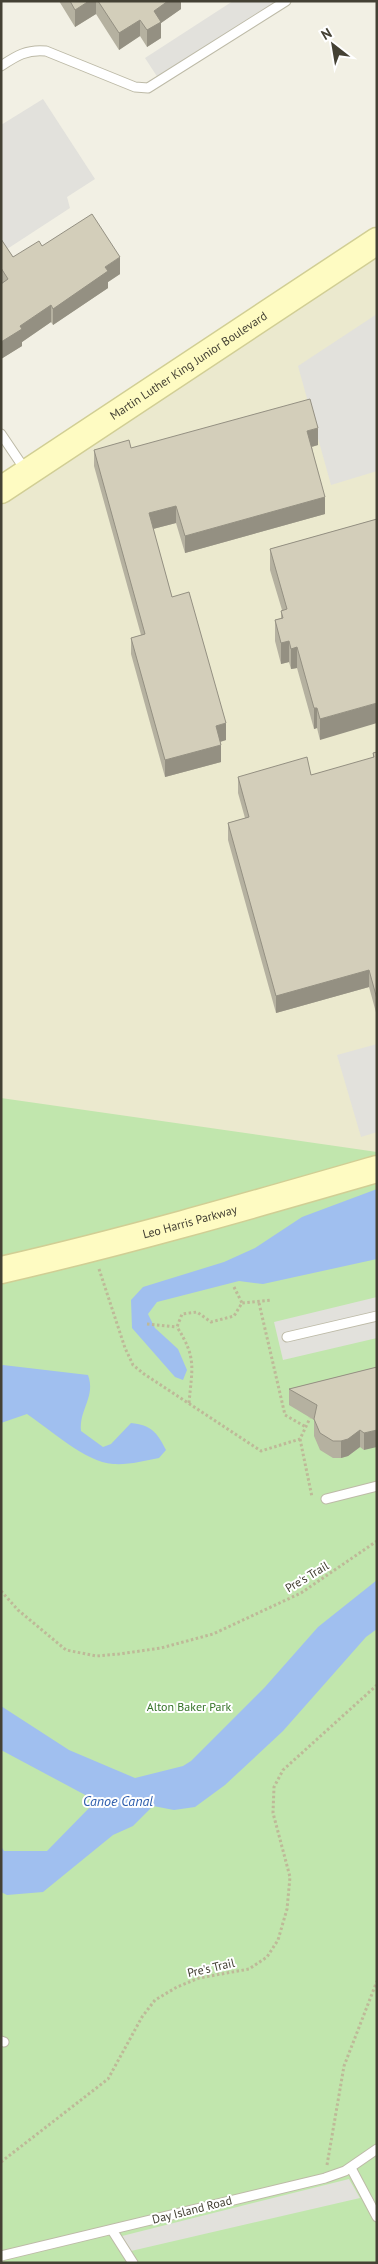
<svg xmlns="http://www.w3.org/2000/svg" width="378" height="2264" viewBox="0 0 378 2264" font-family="'PT Sans',sans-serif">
  <rect width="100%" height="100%" fill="#f2f0e4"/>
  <path fill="#ebe9ce" d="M 377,241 L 377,1169 L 1,1270 L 1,490 Z"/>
  <path fill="#c1e6ad" d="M 1,1098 L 377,1152 L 377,2263 L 1,2263 Z"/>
  <g fill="#e2e1dc">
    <path d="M 233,1 L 283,1 L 160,81 L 145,58 Z"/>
    <path d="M 43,99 L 95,179 L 67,197 L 70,208 L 1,253 L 1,125 Z"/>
    <path d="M 377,314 L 377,471 L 331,485 L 298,366 Z"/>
    <path d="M 377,1044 L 377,1132 L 361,1137 L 337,1055 Z"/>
    <path d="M 377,1297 L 377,1338 L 283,1360 L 274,1322 Z"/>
    <path d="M 349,2179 L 360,2198 L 131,2251 L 122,2236 Z"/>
  </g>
  <g fill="#a0bfef">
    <path d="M 377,1189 L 377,1259 L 263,1284 L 239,1281 L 157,1302 L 148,1314 L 155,1328 L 178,1349 L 187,1370 L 183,1380 L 175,1377 L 132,1328 L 131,1300 L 143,1287 L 224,1262 L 255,1248 L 302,1217 Z"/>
    <path d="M 3,1365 L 88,1375 C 96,1397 79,1409 81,1431 L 103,1447 L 111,1444 L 131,1423 C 151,1425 157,1432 166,1450 L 159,1458 C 144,1461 129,1465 113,1464 C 85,1462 51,1430 27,1414 L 1,1423 L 1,1366 Z"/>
    <path d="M 377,1580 L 377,1629 L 366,1637 L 283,1731 L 225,1785 L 195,1807 L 174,1810 L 153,1806 L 133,1826 L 113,1835 L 43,1892 L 7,1895 L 1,1892 L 1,1846 L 4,1851 L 47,1851 L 91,1806 L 89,1797 L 1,1750 L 1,1706 L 69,1750 L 135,1778 L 183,1766 L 191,1761 L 265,1687 L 318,1627 Z"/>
  </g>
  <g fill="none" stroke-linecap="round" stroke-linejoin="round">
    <defs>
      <g id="lane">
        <path d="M 1,66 C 16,56 27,49 46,51 L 135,87 L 148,88 L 286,1"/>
        <path d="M 1,434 L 26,471"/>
        <path d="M 287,1337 L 377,1316"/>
        <path d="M 326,1499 L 377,1486"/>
        <path d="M 1,2041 L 4,2042"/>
        <path d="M 351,2168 L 377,2217"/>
        <path d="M 112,2230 L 133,2263"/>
        <path d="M 1,2256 L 325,2178 L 345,2171 L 377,2149"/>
      </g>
      <g id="secondary">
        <path id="s1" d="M 1,490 L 377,241"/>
        <path id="s2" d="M 1,1270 C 128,1241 252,1205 377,1169"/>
      </g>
    </defs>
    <use href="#lane" stroke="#bdbaa7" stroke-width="11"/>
    <use href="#secondary" stroke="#d1ce94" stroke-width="29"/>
    <g stroke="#beb998" stroke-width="3" stroke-dasharray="2.5 2.5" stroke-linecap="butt">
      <path d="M 99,1269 L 125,1348 L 133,1365 L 144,1374 L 261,1451 L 300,1439 L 310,1418"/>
      <path d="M 234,1287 L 242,1303"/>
      <path d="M 259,1303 L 285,1415 L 306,1427"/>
      <path d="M 147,1324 L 177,1327"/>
      <path d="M 189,1403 C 192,1368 197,1358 177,1327 L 182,1314 L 197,1312 L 211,1322 L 234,1316 L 242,1303 L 271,1300"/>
      <path d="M 300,1439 L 312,1497"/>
      <path d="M 1,1591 L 18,1610 L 66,1650 L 96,1656 L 119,1654 L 161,1648 L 213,1634 L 301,1593 L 377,1541"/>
      <path d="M 1,2162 L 108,2079 L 142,2017 L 155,2000 L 177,1987 L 199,1978 L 249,1969 L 267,1957 L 278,1940 L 287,1909 L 290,1877 L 273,1813 L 274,1787 L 283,1770 L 377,1685"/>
      <path d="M 327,2165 L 344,2066 L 377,1981"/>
    </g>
    <use href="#lane" stroke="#fff" stroke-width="9"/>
    <use href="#secondary" stroke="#fefbc2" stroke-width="26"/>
  </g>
  <g fill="#b5b1a0">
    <path d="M 59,1 L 181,1 L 181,9 L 161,23 L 161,38 L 147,47 L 140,36 L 119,50 L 96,14 L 75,27 Z"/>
    <path d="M 1,239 L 13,257 L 42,246 L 120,274 L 108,282 L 108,288 L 53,325 L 51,322 L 22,342 L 22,346 L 1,359 Z"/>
    <path d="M 318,445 L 312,447 L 325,514 L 185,553 L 176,523 L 153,529 L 172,597 L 226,740 L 220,742 L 221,762 L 165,777 L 131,654 L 131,638 L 141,635 L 94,466 L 94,450 L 131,448 Z"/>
    <path d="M 377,519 L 320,740 L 317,728 L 314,729 L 297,668 L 291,669 L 289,662 L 281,664 L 275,641 L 275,620 L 281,618 L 281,611 L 282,610 L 270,570 L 270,549 Z"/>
    <path d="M 377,752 L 377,1016 L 369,987 L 276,1013 L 228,840 L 228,823 L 245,818 L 238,793 L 238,777 L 311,775 L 373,758 L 373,753 Z"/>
    <path d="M 377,1367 L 364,1450 L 360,1447 L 348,1456 L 341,1458 L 333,1458 L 320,1450 L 314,1436 L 314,1420 L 289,1405 L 289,1389 Z"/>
  </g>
  <g fill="#949082">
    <path d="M 89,1 L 96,1 L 96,14 L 75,27 L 75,10 Z"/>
    <path d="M 168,1 L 181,1 L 181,9 L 161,23 L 161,38 L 147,47 L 147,30 L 154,11 Z"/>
    <path d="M 140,20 L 140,36 L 119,50 L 119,33 Z"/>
    <path d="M 120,257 L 120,274 L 108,282 L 108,288 L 53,325 L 53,309 L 105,267 Z"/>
    <path d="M 51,305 L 51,322 L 22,342 L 22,346 L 1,359 L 1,342 L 20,326 Z"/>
    <path d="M 318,428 L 318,445 L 307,448 L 307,431 Z"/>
    <path d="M 325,497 L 325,514 L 185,553 L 185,536 Z"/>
    <path d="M 176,506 L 176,523 L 149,530 L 149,513 Z"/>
    <path d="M 289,641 L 289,662 L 281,664 L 281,643 Z"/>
    <path d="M 297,647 L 297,668 L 291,669 L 291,649 Z"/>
    <path d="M 377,703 L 377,723 L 320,740 L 320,719 Z"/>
    <path d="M 314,708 L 317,708 L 317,728 L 314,729 Z"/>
    <path d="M 226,723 L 226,740 L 216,743 L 216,726 Z"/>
    <path d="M 221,745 L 221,762 L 165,777 L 165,760 Z"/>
    <path d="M 369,970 L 369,987 L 276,1013 L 276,996 Z"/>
    <path d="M 360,1430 L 360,1447 L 348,1456 L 341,1458 L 341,1441 Z"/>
    <path d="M 377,1430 L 377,1447 L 364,1450 L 364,1433 Z"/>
  </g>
  <g fill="#d3ceba" stroke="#949082">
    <path d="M 70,1 L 89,1 L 75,10 Z"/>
    <path d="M 98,1 L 168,1 L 154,11 L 161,22 L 147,30 L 140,20 L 119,33 Z"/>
    <path d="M 92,214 L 120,257 L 105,267 L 108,271 L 53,309 L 51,305 L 20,326 L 22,329 L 1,342 L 1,284 L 8,279 L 1,268 L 1,239 L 13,257 L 39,241 L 42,246 Z"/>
    <path d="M 310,399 L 318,428 L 307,431 L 325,497 L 185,536 L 176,506 L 149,513 L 172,597 L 189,592 L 226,723 L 216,726 L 221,745 L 165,760 L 131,638 L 145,634 L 94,450 L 129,440 L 131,448 Z"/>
    <path d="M 377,519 L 377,703 L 320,719 L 317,708 L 314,708 L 297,647 L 291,649 L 289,641 L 281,643 L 275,620 L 283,618 L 281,611 L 287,609 L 270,549 Z"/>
    <path d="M 377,752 L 377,999 L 369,970 L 276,996 L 228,823 L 249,817 L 238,777 L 307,757 L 311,775 L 374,757 L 373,753 Z"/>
    <path d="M 377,1367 L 377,1430 L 364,1433 L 360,1430 L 348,1439 L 341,1441 L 333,1441 L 320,1433 L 314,1419 L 317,1405 L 289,1389 Z"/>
  </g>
  <g text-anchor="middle" stroke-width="4" stroke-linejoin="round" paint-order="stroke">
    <g font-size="12" fill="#444134" stroke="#fff">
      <text dy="4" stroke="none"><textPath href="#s1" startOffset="225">Martin Luther King Junior Boulevard</textPath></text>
      <text dy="4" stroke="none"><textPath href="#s2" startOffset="195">Leo Harris Parkway</textPath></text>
      <text transform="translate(307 1577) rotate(-31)" y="4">Pre's Trail</text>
      <text transform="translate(211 1968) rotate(-13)" y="4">Pre's Trail</text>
      <text transform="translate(192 2210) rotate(-14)" y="4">Day Island Road</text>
    </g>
    <g font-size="12" fill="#367429" stroke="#fff">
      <text x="189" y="1711">Alton Baker Park</text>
    </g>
    <g font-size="14" font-style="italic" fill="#305fad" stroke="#fff">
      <text x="118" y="1806">Canoe Canal</text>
    </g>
  </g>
  <rect width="378" height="2264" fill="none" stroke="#444134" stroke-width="5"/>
  <g transform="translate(333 45) rotate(329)" stroke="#ffffff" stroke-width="4" paint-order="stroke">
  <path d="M0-4L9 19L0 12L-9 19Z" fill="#444134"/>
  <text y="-8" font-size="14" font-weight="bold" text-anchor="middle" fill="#444134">N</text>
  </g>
</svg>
